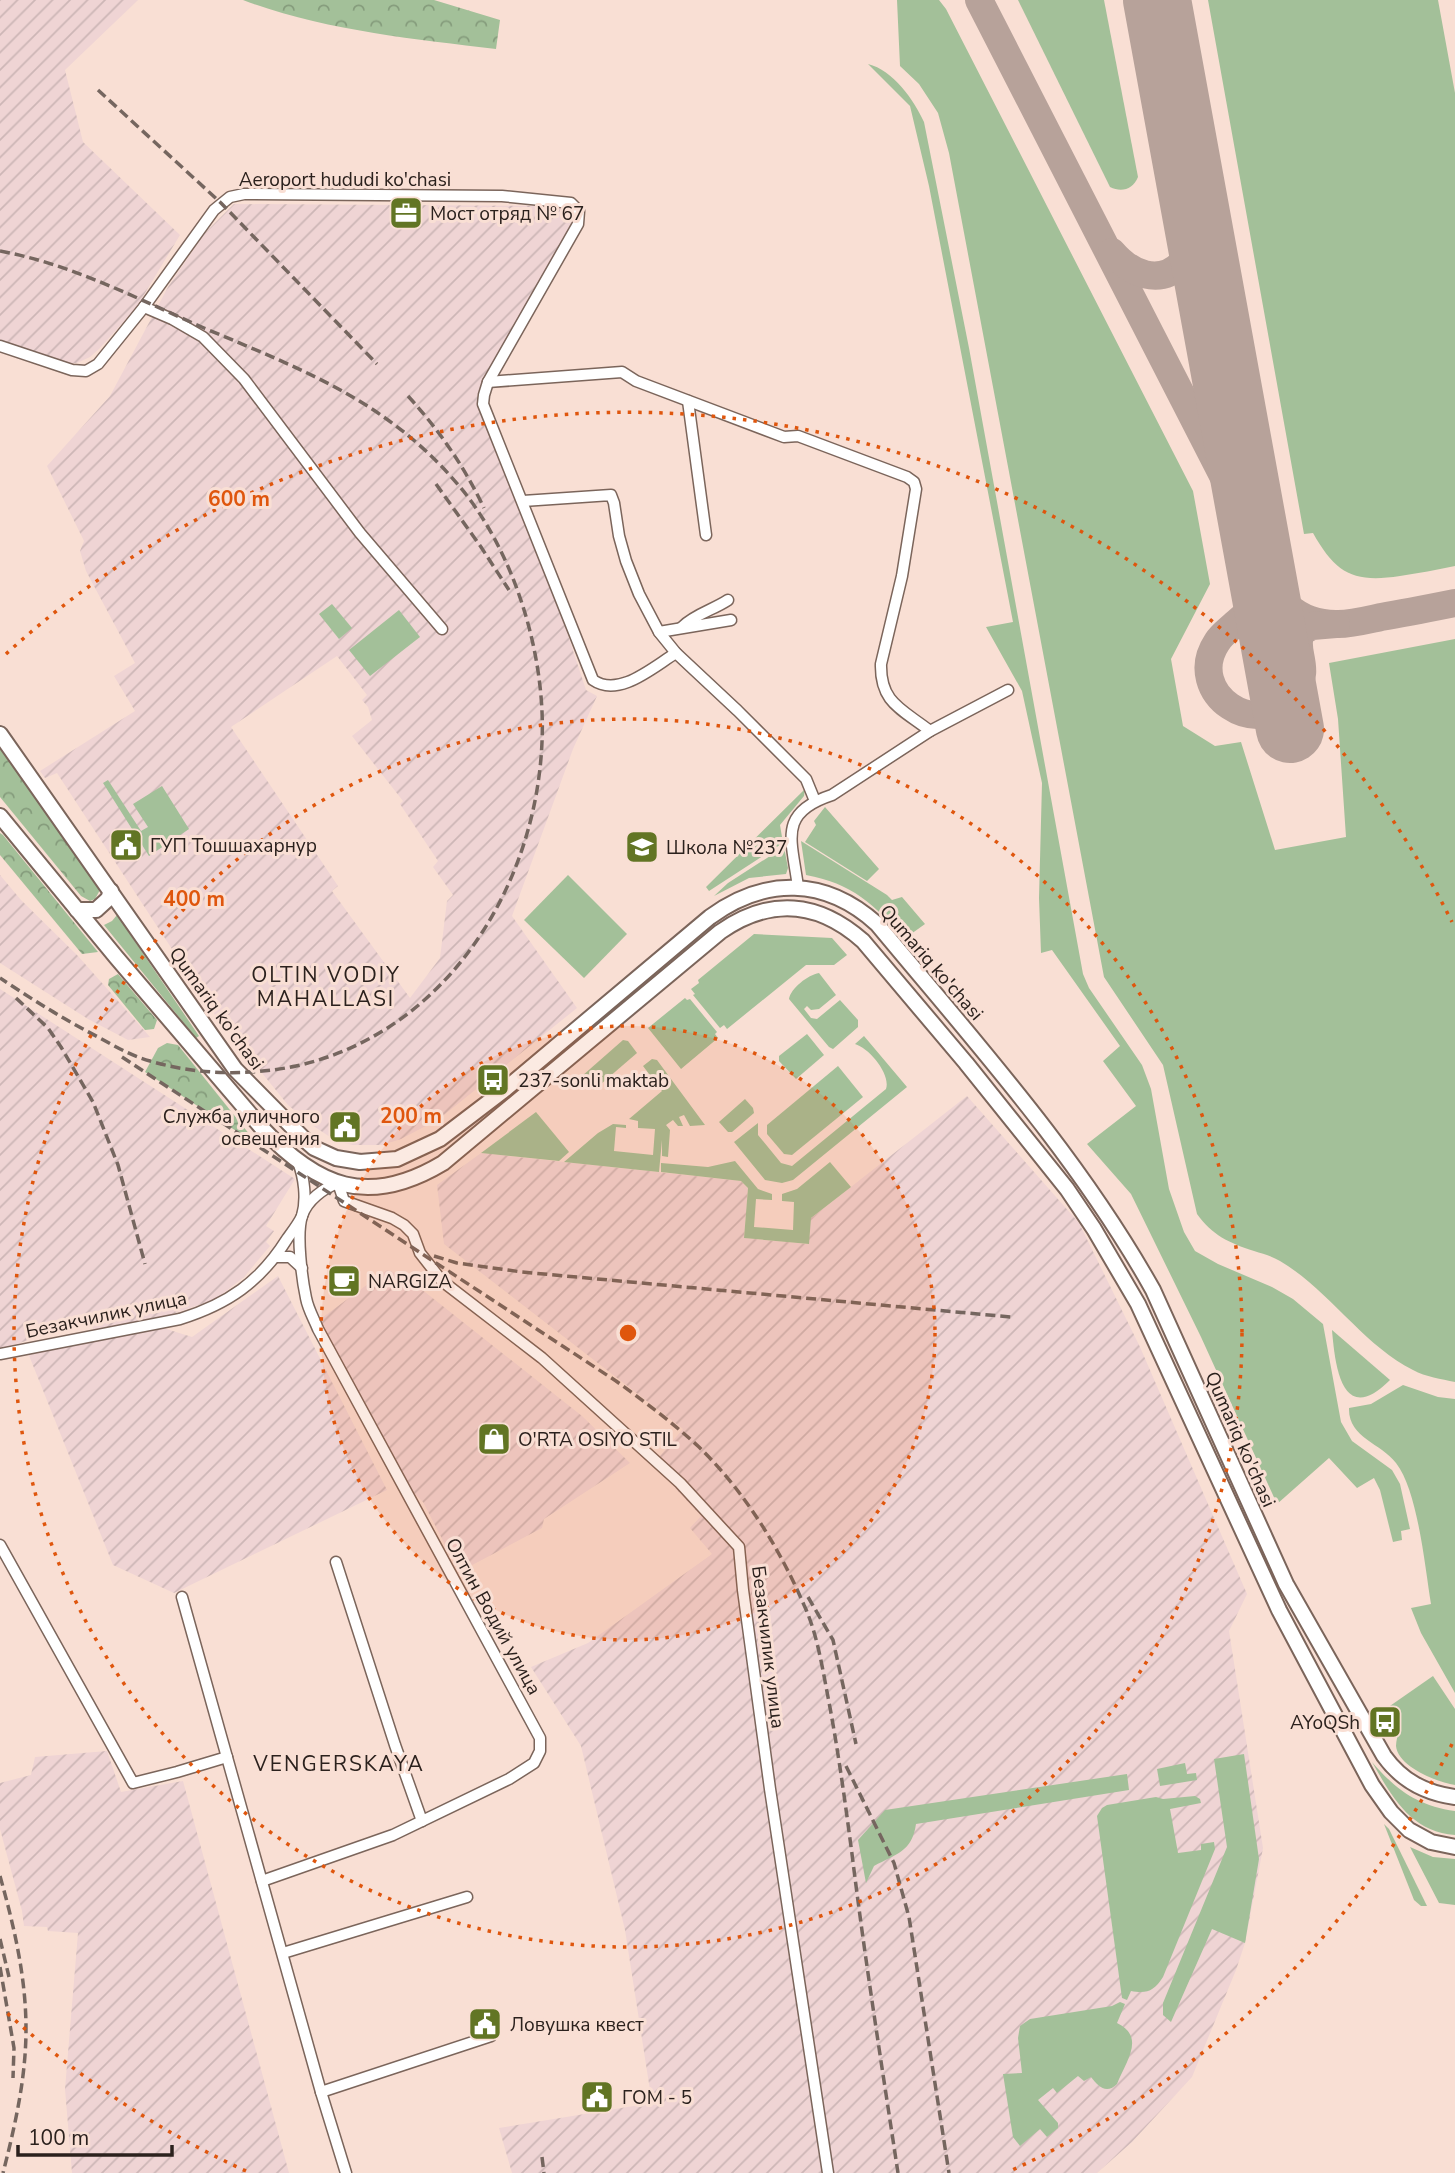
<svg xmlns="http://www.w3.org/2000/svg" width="1455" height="2173" viewBox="0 0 1455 2173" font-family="'Nunito Sans',sans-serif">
  <defs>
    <pattern id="industrial-furrows" width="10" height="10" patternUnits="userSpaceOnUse" patternTransform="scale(1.75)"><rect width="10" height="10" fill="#efd4d4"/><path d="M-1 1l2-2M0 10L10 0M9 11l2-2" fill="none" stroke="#cdb6b6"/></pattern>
    <pattern id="forest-crowns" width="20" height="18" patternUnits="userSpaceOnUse" patternTransform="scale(1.75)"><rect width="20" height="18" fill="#a3c099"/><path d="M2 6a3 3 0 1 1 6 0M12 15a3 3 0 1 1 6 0" fill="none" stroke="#859c7c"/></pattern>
  </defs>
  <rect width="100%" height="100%" fill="#f9dfd4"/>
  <g fill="url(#industrial-furrows)" fill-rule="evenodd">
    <path d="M 0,0 L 138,0 L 65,70 L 83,142 L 180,235 L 136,308 L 99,349 L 90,357 L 77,363 L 68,363 L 0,341 Z"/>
    <path d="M 234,204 L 564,206 L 573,215 L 573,223 L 477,395 L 560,611 L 586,690 L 597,696 L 573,749 L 512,916 L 577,1008 L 439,1119 L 401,1139 L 382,1145 L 353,1145 L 336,1141 L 312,1125 L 288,1105 L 217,1018 L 57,773 L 45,778 L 40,771 L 135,711 L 114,676 L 135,663 L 86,571 L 80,551 L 84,541 L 47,466 L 110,396 L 168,287 L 205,233 ZM 337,656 L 367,695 L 362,700 L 368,707 L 372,720 L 352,736 L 403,801 L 400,804 L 438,861 L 433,867 L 453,895 L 447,901 L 440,958 L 410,998 L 332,891 L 338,886 L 231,727 Z"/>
    <path d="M 0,875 L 21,900 L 78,956 L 150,1037 L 128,1040 L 88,1019 L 0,963 Z"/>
    <path d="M 0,989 L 295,1179 L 266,1226 L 274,1231 L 266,1242 L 270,1246 L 244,1277 L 216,1299 L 169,1315 L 94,1331 L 91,1323 L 71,1327 L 0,1349 Z"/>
    <path d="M 967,1096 L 1079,1223 L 1140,1347 L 1247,1594 L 1229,1631 L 1263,1848 L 1245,1943 L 1236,1970 L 1192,2077 L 1132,2142 L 1097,2173 L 512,2173 L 499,2128 L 652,2103 L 625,1930 L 581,1746 L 531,1667 L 588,1643 L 712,1554 L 690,1528 L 701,1516 L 653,1464 L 683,1429 L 444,1244 L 437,1185 L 481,1153 L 741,1181 L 748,1188 L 744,1238 L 808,1244 L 810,1219 Z"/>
    <path d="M 387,1270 L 406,1277 L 582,1416 L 630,1463 L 544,1519 L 542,1528 L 461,1571 L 452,1558 L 423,1502 L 409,1488 L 319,1320 Z"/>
    <path d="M 278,1276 L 387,1490 L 174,1593 L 113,1565 L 28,1353 L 160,1327 L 192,1337 Z"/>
    <path d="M 107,1751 L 121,1792 L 183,1781 L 289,2173 L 72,2173 L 65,2089 L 78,1933 L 48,1931 L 47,1927 L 24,1926 L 22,1911 L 0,1829 L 0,1783 L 31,1775 L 35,1757 Z"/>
  </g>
  <g fill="#a3c099">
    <path d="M 897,0 L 939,0 L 946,9 L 1193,491 L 1210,584 L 1171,659 L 1183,726 L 1215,746 L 1241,742 L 1275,850 L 1346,837 L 1338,719 L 1329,663 L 1455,639 L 1455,1382 C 1441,1379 1426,1377 1413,1370 C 1363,1345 1329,1290 1280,1261 C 1272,1256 1263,1254 1254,1251 C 1229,1243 1212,1235 1197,1214 L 1163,1065 L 1104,977 L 949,153 L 938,113 L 919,84 L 900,66 Z"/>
    <path d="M 1018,0 L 1104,0 L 1138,177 C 1133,189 1122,193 1110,187 Z"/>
    <path d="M 1208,0 L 1438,0 L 1455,93 L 1455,566 C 1437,570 1418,573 1400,576 C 1354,583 1336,574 1313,533 L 1304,534 Z"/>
    <path d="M 868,64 C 893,70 914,100 924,122 L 969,348 L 1083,974 L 1089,988 L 1142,1065 L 1151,1089 L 1169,1189 L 1184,1232 L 1195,1251 L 1218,1264 L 1272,1287 L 1293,1299 L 1323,1324 L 1341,1422 L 1352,1441 L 1392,1470 L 1400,1484 L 1410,1529 L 1401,1531 L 1402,1540 L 1393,1542 L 1380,1490 L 1374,1478 L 1357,1488 L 1329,1458 L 1277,1504 L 1201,1337 L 1131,1194 L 1087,1144 L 1136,1106 L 1103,1061 L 1120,1046 L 1052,950 L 1041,953 L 1039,898 L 1042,783 L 1022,691 L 986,627 L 1013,622 L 929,186 L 910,106 Z"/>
    <path d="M 332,604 L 352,628 L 339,639 L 319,614 Z"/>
    <path d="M 399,610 L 420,637 L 370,676 L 349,650 Z"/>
    <path d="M 108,780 L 141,831 L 148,827 L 133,804 L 162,786 L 189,829 L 149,856 L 103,783 Z"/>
    <path d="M 805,789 L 804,796 L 780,825 L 783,843 L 709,891 L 706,887 Z"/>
    <path d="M 825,807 L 879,869 L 867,881 L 805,842 L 816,825 L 814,821 Z"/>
    <path d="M 801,841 L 887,895 L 892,900 L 902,897 L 925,924 L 904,939 C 876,905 851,883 806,875 Z"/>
    <path d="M 784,847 L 788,868 L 786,874 L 749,878 L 714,896 L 728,883 Z"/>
    <path d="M 568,875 L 627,934 L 584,978 L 524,920 Z"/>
    <path d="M 117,915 L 199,1036 L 196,1038 L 104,925 L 112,921 Z"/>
    <path d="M 754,934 L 832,938 L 847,955 L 834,965 L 806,965 L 727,1029 L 724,1025 L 720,1028 L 693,995 L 695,994 L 691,989 L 699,983 L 698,980 Z"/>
    <path d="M 819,973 L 836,995 L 819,1009 L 811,1010 L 807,1006 L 804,1009 L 811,1018 L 817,1019 L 840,1000 L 858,1020 L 858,1027 L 833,1049 L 829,1047 L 789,999 C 791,988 808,975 819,973 Z"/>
    <path d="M 685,998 L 687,1000 L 690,999 L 717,1032 L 715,1034 L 718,1038 L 681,1069 L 648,1028 Z"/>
    <path d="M 807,1034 L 824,1055 L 796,1079 L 779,1061 L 779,1056 Z"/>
    <path d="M 864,1036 L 907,1087 L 793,1180 L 782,1183 L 765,1180 L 734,1142 L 758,1123 L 758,1135 L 781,1163 L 792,1166 L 886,1089 C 891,1074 869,1048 855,1044 Z"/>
    <path d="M 623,1040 L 628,1041 L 637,1053 L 594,1090 L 582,1076 Z"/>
    <path d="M 652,1059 L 657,1060 L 705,1125 L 690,1126 L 684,1115 L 679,1117 L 683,1126 L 678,1126 L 673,1120 L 666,1125 L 670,1130 L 668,1157 L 662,1156 L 662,1140 L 659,1172 L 564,1162 L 598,1133 L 613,1124 L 626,1125 L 626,1128 L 616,1127 L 614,1151 L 653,1155 L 655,1129 L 638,1128 L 638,1121 L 629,1119 L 662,1091 L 643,1066 Z"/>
    <path d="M 838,1066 L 863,1097 L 792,1155 L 784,1154 L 767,1134 L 767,1125 Z"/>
    <path d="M 745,1099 L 753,1108 L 754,1113 L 732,1132 L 728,1132 L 719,1122 Z"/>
    <path d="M 536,1112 L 569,1152 L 559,1161 L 481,1153 Z"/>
    <path d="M 735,1161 L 758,1189 L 772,1194 L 772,1200 L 756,1199 L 754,1227 L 793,1230 L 794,1202 L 782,1201 L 782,1194 L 797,1189 L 830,1162 L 851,1187 L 811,1218 L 809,1244 L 744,1238 L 748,1188 L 741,1181 L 661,1172 L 661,1163 L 708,1167 Z"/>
    <path d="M 1332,1330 L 1390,1380 C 1342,1428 1335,1366 1332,1330 Z"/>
    <path d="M 1403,1385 L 1438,1397 L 1455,1399 L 1455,1693 L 1421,1633 L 1411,1608 L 1431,1604 C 1425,1568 1418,1491 1396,1463 C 1381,1443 1348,1438 1349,1408 L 1371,1404 Z"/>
    <path d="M 1433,1676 L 1455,1709 L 1455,1785 C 1437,1782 1398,1767 1396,1746 C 1396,1741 1398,1734 1399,1729 L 1387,1708 Z"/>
    <path d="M 1244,1754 L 1259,1859 L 1245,1943 L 1212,1929 L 1171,2022 L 1163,2015 L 1163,2003 L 1227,1847 L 1214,1759 Z"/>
    <path d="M 1372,1762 C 1396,1790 1418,1806 1455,1811 L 1455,1835 C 1411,1832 1392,1797 1372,1762 Z"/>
    <path d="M 1185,1763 L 1187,1774 L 1196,1773 L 1197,1780 L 1160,1786 L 1157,1769 Z"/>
    <path d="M 1127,1774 L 1129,1790 L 916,1824 C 912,1852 896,1854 874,1866 L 866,1883 L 858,1840 L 885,1810 Z"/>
    <path d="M 1195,1796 L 1200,1799 L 1201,1803 L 1170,1809 L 1178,1853 L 1201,1850 L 1201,1844 L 1214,1842 L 1215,1849 L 1163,1977 C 1154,1991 1147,1994 1131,1991 L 1127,2000 L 1122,1998 L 1097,1816 L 1102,1808 L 1107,1805 L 1156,1797 L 1163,1799 Z"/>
    <path d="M 1384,1824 L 1389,1829 L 1427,1906 L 1421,1906 L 1414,1900 Z"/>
    <path d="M 1410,1847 L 1433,1857 L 1455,1859 L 1455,1905 L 1439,1903 Z"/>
    <path d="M 1120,2002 L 1125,2004 L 1117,2023 C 1146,2037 1126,2061 1117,2084 C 1106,2095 1098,2086 1091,2077 L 1084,2081 L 1078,2076 L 1057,2093 L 1053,2088 L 1038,2100 L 1058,2123 L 1058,2128 L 1047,2137 L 1040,2129 L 1020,2146 L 1013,2137 L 1003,2074 L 1022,2073 L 1018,2038 L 1020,2026 L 1030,2019 L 1112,2006 Z"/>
  </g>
  <g fill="url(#forest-crowns)">
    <path d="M 243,0 L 434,0 L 500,20 L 496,49 C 413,39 322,30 243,0 Z"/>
    <path d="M 0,749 L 98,884 L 100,890 L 95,899 L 90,901 L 81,896 L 0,797 Z"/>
    <path d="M 0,833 L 3,835 L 98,952 L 82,954 L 0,855 Z"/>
    <path d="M 118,974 L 157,1020 L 154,1029 L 145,1030 L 108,985 L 109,979 Z"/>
    <path d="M 167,1043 L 178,1045 L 258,1145 L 145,1072 L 158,1048 Z"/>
  </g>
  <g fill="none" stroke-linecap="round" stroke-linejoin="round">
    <g stroke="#b7a29a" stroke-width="28">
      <path d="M 979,0 L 1256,540"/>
      <path d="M 1112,252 C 1130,273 1159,287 1182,263 C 1188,257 1194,249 1195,240 C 1198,229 1196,218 1195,207"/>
      <path d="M 1260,562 C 1273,598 1296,625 1338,624 C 1352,624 1367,620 1381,617 C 1405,613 1430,608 1455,603"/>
      <path d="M 1294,612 C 1266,601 1259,603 1236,623 C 1230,629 1222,634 1217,642 C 1183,693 1260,745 1294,694 C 1313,667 1292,652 1301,632 L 1312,626 L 1336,624"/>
    </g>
    <path stroke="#b7a29a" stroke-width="68" d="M 1157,0 L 1290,729"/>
    <defs>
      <g id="minor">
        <path d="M 144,307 L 172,319 L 203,337 L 244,379 L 360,533 L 442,629"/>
        <path d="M 0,346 L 72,370 L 86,371 L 98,364 L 144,307 L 214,210 L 230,197 L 244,194 L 502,196 L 571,203 L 579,211 L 578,224 L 488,382 L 484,395 L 483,404 L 593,680 C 619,698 653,667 676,653"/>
        <path d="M 488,382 L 622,372 L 636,381 L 784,437 L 798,436 L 907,477 L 914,482 L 916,489 L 902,576 L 881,664 C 880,703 902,709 930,731"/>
        <path d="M 688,401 L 706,535"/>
        <path d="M 523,501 L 611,495 L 614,503 L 619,536 L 626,561 L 639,594 L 659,632 L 676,653 L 738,711 L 806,779 L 815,801"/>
        <path d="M 682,627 C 695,614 713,610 728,600"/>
        <path d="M 659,632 L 731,620"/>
        <path d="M 798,887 C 792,840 777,813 832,795 L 930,731 L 1008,690"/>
        <path d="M 276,1257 L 290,1257 L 302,1268"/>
        <path d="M 0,1354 L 180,1319 C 228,1304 260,1282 287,1239 C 292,1232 299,1223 302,1216 C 307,1199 304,1177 298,1162"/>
        <path d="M 0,1545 L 133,1783 L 177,1772 L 227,1757"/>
        <path d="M 336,1562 L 395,1745 L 422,1821"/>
        <path d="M 182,1597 L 321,2092 L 346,2173"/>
        <path d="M 262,1881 L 393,1835 L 509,1779 L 534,1763 L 540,1751 L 540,1738 L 318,1329 C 314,1319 308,1309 306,1298 C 302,1279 296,1234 302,1216 C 307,1200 324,1188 338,1183 L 344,1201 L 392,1218 L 404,1225 L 413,1234 L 420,1253 L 442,1281 L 542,1358 L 680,1483 L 739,1547 L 743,1590 L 770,1789 L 828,2173"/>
        <path d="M 283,1953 L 467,1897"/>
        <path d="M 321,2092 L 491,2036"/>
      </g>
      <g id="primary">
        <path d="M 0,734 L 235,1069 L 306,1141 L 314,1148 L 336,1158 L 360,1162 L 397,1159 L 440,1139 L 503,1091 L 710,917 C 765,877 825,877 877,924 C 974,1041 1078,1156 1153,1290 L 1286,1584 L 1384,1756 C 1402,1781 1425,1793 1455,1797"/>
        <path d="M 0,816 L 116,957 L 261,1127 C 317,1187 368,1208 443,1163 L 720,932 C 770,897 818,901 863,941 L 966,1063 L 1067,1189 L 1094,1229 L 1138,1304 L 1279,1610 L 1372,1785 L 1391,1812 L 1409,1830 L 1431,1842 L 1455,1847"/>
        <path d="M 77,910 L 96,910 L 108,899 L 111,891"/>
      </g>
    </defs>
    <use href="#minor" stroke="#7b655b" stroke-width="13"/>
    <use href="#primary" stroke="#7b655b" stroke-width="18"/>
    <use href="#minor" stroke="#fff" stroke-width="10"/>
    <use href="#primary" stroke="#fff" stroke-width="14"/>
    <g stroke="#75665f" stroke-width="3.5" stroke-dasharray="10 5" stroke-linecap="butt">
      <path d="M 98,90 L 221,203 L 377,364"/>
      <path d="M 0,251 C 71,264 138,299 204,328 C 303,370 388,401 460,487 C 515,553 546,656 542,742 C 536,888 445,1033 296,1066 C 248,1076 197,1075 150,1061 C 132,1056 116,1047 100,1038 C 65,1020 33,1000 0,978"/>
      <path d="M 408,396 C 439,430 464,466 484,508"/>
      <path d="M 436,484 L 481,547 L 509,590"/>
      <path d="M 16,998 L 48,1028 L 61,1047 L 93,1102 L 118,1165 L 145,1264"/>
      <path d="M 122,1057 L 616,1381 C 645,1402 673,1423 699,1447 C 744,1491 779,1547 804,1605 C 817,1633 822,1666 828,1697 C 838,1749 845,1801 852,1854 C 865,1960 882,2067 898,2173"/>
      <path d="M 434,1256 L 457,1263 L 522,1272 L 1011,1317"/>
      <path d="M 808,1597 L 833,1640 L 856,1744"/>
      <path d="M 846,1766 L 894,1863 L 909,1917 L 949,2173"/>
      <path d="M 0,1876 C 14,1926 26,1977 26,2029 C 26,2078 15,2126 3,2173"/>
      <path d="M 0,1939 L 9,1977"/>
      <path d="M 0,1967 L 14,2048 L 13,2078"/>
      <path d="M 542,2157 L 544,2173"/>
    </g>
  </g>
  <circle cx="628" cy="1333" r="307" fill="#df560d" fill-opacity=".12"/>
  <g fill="none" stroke="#df560d" stroke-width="3.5" stroke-dasharray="3.5 7">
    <circle cx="628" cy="1333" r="307"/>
    <circle cx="628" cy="1333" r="614"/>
    <path d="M1452 1744A921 921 0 0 1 1010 2171M246 2171A921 921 0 0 1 6 2012M6 654A921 921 0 0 1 1452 922"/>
  </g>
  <defs>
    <symbol id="office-square" viewBox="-11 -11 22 22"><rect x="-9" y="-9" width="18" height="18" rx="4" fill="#627524" stroke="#f9dfd4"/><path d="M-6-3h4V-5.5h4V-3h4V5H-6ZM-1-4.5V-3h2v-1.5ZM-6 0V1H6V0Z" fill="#fff"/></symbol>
    <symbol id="civic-square" viewBox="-11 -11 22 22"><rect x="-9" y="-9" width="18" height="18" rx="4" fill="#627524" stroke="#f9dfd4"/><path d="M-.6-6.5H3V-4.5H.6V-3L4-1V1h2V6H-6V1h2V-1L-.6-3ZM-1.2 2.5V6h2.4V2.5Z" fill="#fff"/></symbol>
    <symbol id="school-square" viewBox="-11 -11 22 22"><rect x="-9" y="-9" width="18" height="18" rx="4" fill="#627524" stroke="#f9dfd4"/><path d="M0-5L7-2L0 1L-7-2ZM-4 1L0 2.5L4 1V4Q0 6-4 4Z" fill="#fff"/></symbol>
    <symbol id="bus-square" viewBox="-11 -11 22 22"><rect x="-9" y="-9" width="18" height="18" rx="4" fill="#627524" stroke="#f9dfd4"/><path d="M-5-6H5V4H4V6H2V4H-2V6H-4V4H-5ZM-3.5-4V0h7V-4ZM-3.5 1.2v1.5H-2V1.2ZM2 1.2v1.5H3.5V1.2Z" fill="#fff"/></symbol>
    <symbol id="cafe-square" viewBox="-11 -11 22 22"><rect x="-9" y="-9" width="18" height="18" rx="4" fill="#627524" stroke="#f9dfd4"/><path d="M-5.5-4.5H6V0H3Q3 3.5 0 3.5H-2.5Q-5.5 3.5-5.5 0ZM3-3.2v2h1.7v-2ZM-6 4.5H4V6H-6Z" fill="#fff"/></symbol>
    <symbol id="shop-square" viewBox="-11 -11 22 22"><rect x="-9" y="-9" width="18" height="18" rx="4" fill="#627524" stroke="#f9dfd4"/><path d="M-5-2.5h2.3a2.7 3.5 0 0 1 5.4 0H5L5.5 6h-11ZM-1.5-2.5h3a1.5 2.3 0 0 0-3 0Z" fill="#fff"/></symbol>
  </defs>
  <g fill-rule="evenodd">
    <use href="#office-square" x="387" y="194" width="38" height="38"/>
    <use href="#civic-square" x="107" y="826" width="38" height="38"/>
    <use href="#school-square" x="623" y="828" width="38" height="38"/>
    <use href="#bus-square" x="474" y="1061" width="38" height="38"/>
    <use href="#civic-square" x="326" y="1108" width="38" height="38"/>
    <use href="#cafe-square" x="325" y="1262" width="38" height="38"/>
    <use href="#shop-square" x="475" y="1420" width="38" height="38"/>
    <use href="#bus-square" x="1366" y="1703" width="38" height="38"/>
    <use href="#civic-square" x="466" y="2005" width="38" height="38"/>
    <use href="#civic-square" x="578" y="2078" width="38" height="38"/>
  </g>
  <g text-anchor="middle" stroke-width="6" stroke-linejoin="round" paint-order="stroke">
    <g font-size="19" fill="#2b211d" stroke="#f9dfd4">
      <text x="345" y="186">Aeroport hududi ko'chasi</text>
      <text transform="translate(932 962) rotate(49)" y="7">Qumariq ko'chasi</text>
      <text transform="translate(217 1008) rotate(54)" y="7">Qumariq ko'chasi</text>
      <text transform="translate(106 1314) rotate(-12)" y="7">Безакчилик улица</text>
      <text transform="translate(1241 1439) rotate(66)" y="7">Qumariq ko'chasi</text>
      <text transform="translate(494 1616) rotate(61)" y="7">Олтин Водий улица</text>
      <text transform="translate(769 1647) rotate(83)" y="7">Безакчилик улица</text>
    </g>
    <g font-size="19" fill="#2b211d" stroke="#f9dfd4" text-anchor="start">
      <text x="430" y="220">Мост отряд № 67</text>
      <text x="150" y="852">ГУП Тошшахарнур</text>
      <text x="666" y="854">Школа №237</text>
      <text x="518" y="1087">237-sonli maktab</text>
      <text x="320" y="1123" text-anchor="end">Служба уличного<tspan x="320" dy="22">освещения</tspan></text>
      <text x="368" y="1288">NARGIZA</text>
      <text x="518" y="1446">O'RTA OSIYO STIL</text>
      <text x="1360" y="1729" text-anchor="end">AYoQSh</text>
      <text x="510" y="2031">Ловушка квест</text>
      <text x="622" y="2104">ГОМ - 5</text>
    </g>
    <g font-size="21" letter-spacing="2" fill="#2b211d" stroke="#f9dfd4">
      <text x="326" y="982">OLTIN VODIY<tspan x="326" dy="24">MAHALLASI</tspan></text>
      <text x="339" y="1771">VENGERSKAYA</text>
    </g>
  </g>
  <circle cx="628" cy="1333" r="10" fill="#df560d" stroke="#f9dfd4" stroke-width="3.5"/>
  <g font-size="21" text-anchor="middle" font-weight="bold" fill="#df560d" stroke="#f9dfd4" stroke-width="6" stroke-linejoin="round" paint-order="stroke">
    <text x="239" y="506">600 m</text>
    <text x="194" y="906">400 m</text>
    <text x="411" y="1123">200 m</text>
  </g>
  <path d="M18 2145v10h154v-10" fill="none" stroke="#2b211d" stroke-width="3.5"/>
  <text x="28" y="2145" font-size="21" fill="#2b211d" stroke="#f9dfd4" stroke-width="5" paint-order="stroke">100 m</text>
</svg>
